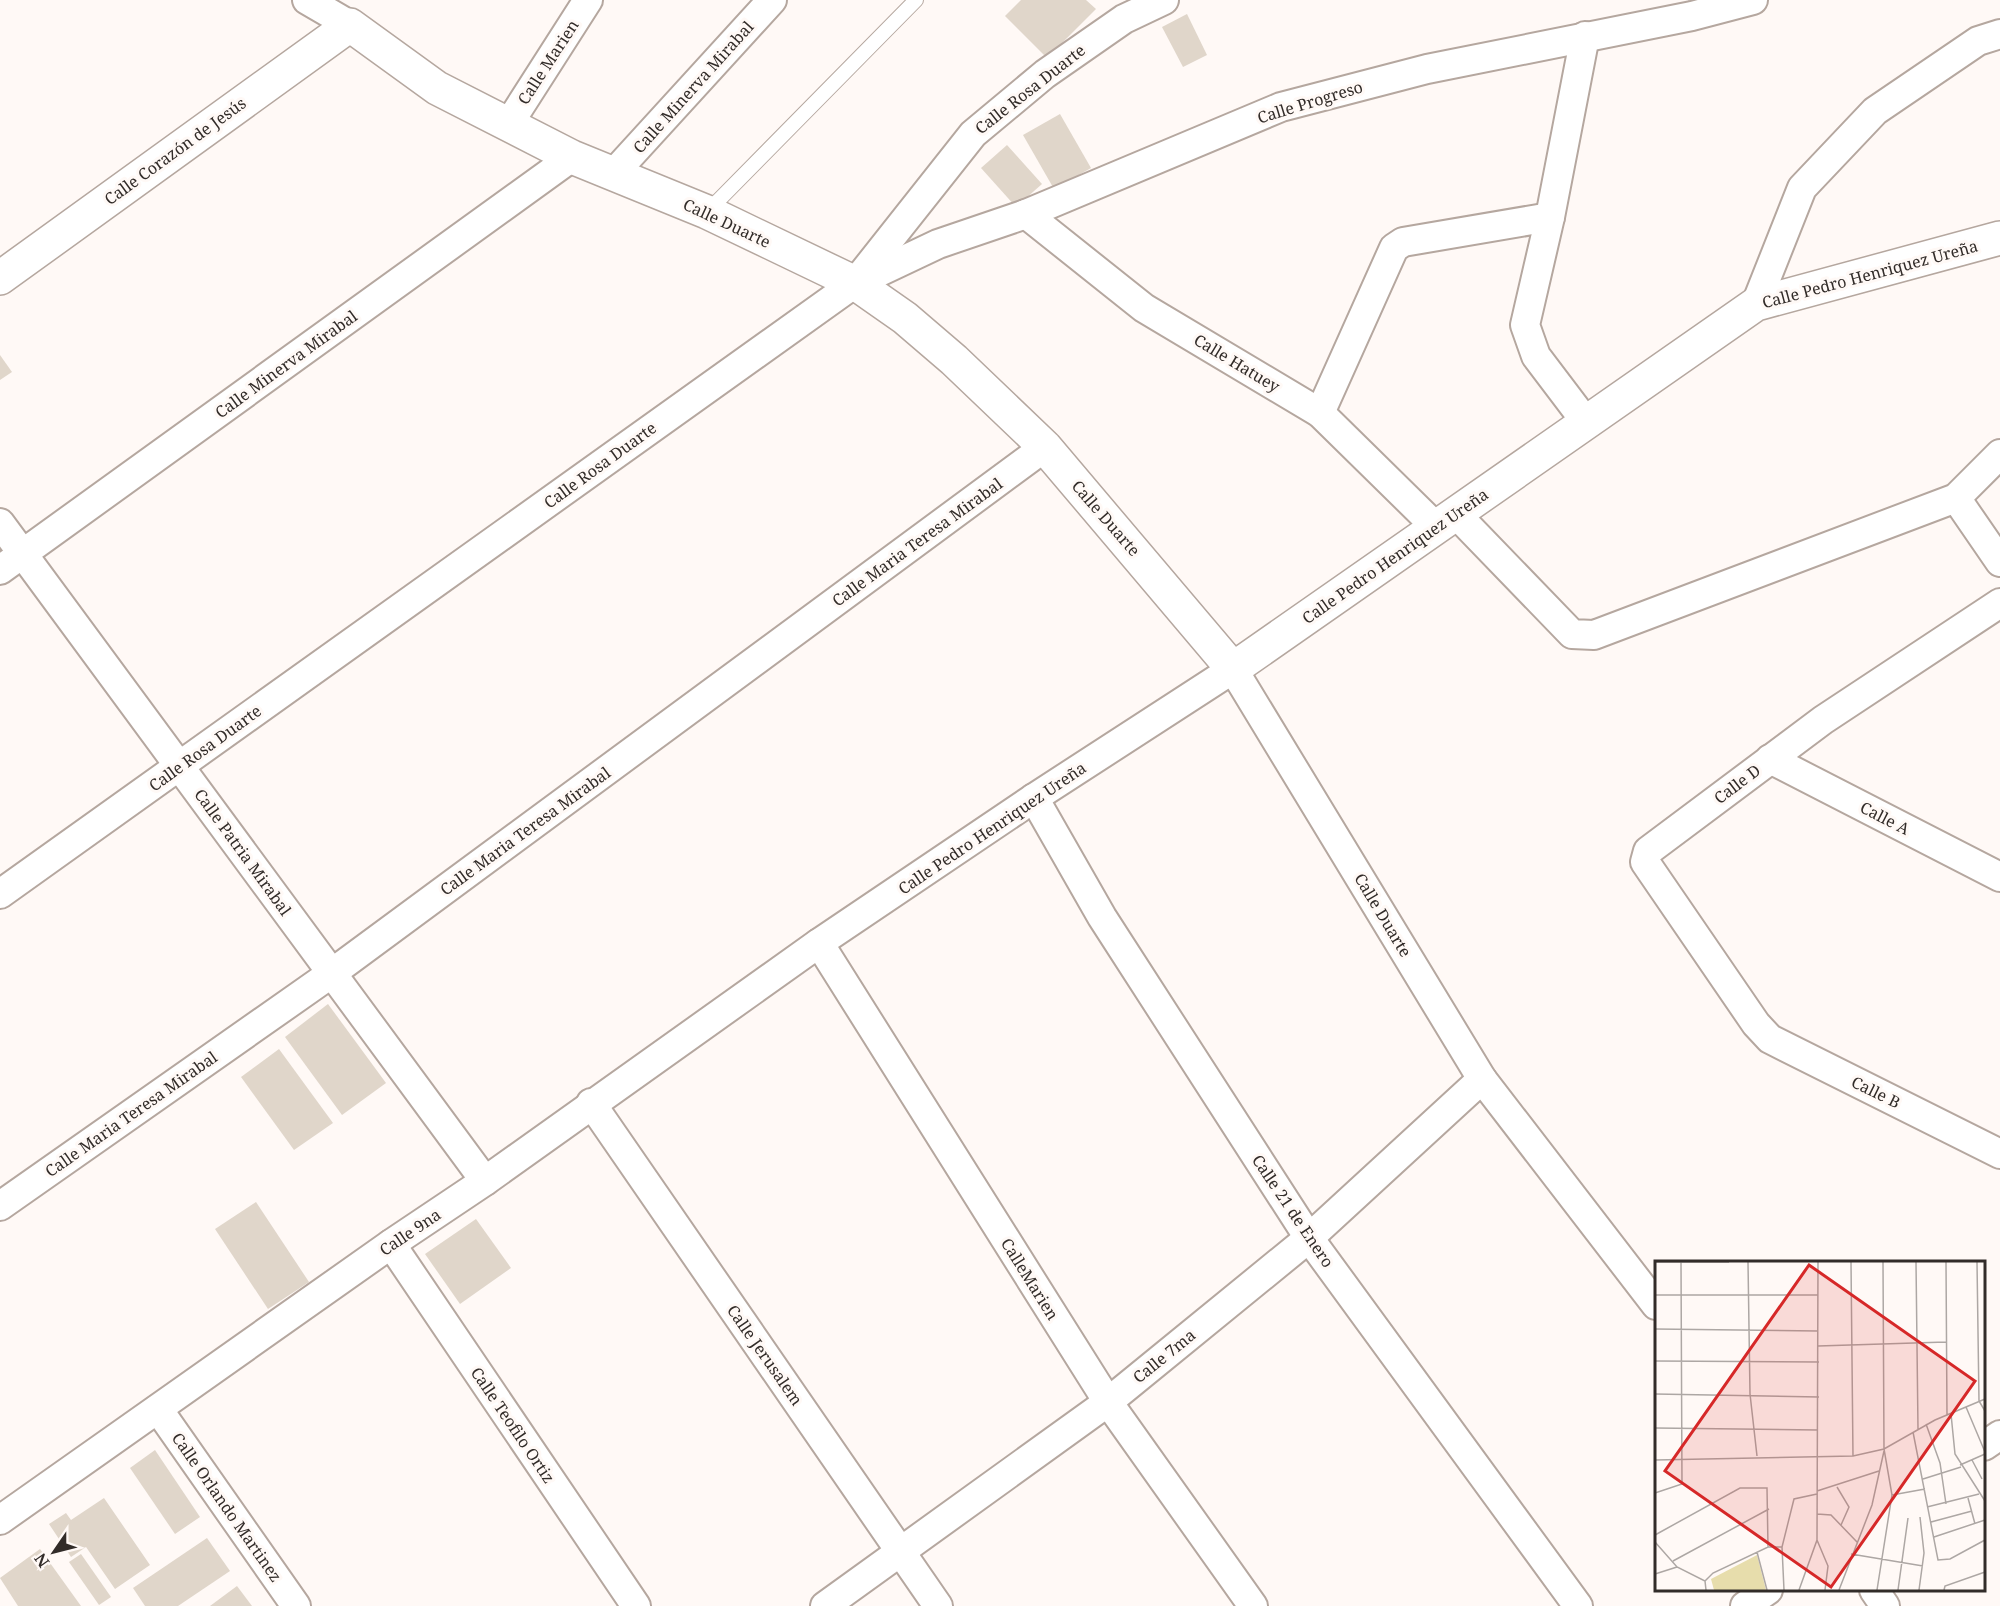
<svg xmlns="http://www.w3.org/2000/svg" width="2000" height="1606" viewBox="0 0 2000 1606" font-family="'Noto Serif',serif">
  <rect width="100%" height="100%" fill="#fff9f6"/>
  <g fill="#e0d6ca">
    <path d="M 1021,0 L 1086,0 L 1096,9 L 1047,58 L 1005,16 Z"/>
    <path d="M 1187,14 L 1207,55 L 1183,67 L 1162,27 Z"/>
    <path d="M 1060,114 L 1091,168 L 1054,189 L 1023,135 Z"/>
    <path d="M 1007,145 L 1042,184 L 1016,207 L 981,168 Z"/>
    <path d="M 0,355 L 12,372 L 0,380 Z"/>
    <path d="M 328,1004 L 386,1083 L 342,1115 L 285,1037 Z"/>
    <path d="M 279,1049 L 333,1123 L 294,1150 L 241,1077 Z"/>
    <path d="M 256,1202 L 309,1282 L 268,1309 L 215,1229 Z"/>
    <path d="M 476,1219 L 511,1268 L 460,1304 L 425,1254 Z"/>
    <path d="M 155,1450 L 200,1517 L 175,1534 L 130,1468 Z"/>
    <path d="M 104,1498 L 150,1565 L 115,1589 L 86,1547 L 71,1557 L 49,1524 L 66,1513 L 71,1520 Z"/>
    <path d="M 207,1538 L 230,1571 L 178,1606 L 145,1606 L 133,1588 Z"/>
    <path d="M 40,1549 L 81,1606 L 18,1606 L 0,1578 Z"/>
    <path d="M 81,1554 L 111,1597 L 99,1605 L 69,1562 Z"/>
    <path d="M 237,1586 L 252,1606 L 210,1606 Z"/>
  </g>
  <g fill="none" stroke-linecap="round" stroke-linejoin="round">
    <defs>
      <path id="service" d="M 707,212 L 916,0"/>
      <g id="minor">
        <path d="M 307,0 L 350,25"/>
        <path d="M 1585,36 L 1550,217 L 1525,325 L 1536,356 L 1586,422"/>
        <path d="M 508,125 L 588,0"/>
        <path d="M 614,173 L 772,0"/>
        <path d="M 1026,214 L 1144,308 L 1320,413 L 1436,527"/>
        <path d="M 862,280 L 938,244 L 1026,214 L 1281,107 L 1427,69 L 1692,16 L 1753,0"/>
        <path d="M 1756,304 L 1802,188 L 1875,111 L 1978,41 L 2000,34"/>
        <path d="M 1320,413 L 1394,248 L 1403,242 L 1550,217"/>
        <path d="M 1956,498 L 2000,562"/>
        <path d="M 1456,514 L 1572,634 L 1594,635 L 1956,498 L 2000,454"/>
        <path d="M 0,523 L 485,1181"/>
        <path d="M 0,570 L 572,157"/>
        <path d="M 2000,603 L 1823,720 L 1648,851 L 1645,862 L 1756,1024 L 1770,1039 L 2000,1154"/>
        <path d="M 1770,759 L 2000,877"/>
        <path d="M 1034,798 L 1102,917 L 1309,1238 L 1578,1606"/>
        <path d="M 0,894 L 855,283 L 973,134 L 1045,74 L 1124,19 L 1164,0"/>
        <path d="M 819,943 L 1108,1402 L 1253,1606"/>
        <path d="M 591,1103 L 938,1606"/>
        <path d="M 0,1206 L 332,973 L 1045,447"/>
        <path d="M 391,1244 L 636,1606"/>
        <path d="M 158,1409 L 296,1606"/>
        <path d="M 1984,1446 L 2000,1435"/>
        <path d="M 0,1520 L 391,1244 L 485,1181 L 819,943 L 1034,798 L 1233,669 L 1482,1079 L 1656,1305"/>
        <path d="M 1874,1590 L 1885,1606"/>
        <path d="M 825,1606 L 1108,1402 L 1309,1238 L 1482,1079"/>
        <path d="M 1745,1606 L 1768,1590"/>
      </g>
      <path id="tertiary" d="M 0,278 L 350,25 L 437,88 L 572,157 L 707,212 L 855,283 L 905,318 L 954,360 L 1045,447 L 1233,669 L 1756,304 L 2000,238"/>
    </defs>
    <use href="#service" stroke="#b5a79f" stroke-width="16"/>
    <use href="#minor" stroke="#b5a79f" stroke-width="32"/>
    <use href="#tertiary" stroke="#b5a79f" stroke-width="36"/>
    <use href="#service" stroke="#fff" stroke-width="14"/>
    <use href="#minor" stroke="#fff" stroke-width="28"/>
    <use href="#tertiary" stroke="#fff" stroke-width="33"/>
  </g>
  <g text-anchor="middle" stroke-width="6" stroke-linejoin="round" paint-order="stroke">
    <g font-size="16" fill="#322c29" stroke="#fff9f6">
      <text transform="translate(548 62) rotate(-57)" y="6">Calle Marien</text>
      <text transform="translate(693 87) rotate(-48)" y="6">Calle Minerva Mirabal</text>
      <text transform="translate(1030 89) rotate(-38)" y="6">Calle Rosa Duarte</text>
      <text transform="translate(1310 102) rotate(-17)" y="6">Calle Progreso</text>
      <text transform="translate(175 151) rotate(-36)" y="6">Calle Corazón de Jesús</text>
      <text transform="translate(727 223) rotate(25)" y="6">Calle Duarte</text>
      <text transform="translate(1870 274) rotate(-15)" y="6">Calle Pedro Henriquez Ureña</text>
      <text transform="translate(1237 363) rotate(31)" y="6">Calle Hatuey</text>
      <text transform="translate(286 364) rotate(-36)" y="6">Calle Minerva Mirabal</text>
      <text transform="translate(600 465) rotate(-36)" y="6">Calle Rosa Duarte</text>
      <text transform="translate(1106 518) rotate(49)" y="6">Calle Duarte</text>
      <text transform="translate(917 542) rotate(-36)" y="6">Calle Maria Teresa Mirabal</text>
      <text transform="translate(1395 556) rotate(-35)" y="6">Calle Pedro Henriquez Ureña</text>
      <text transform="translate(205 748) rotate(-36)" y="6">Calle Rosa Duarte</text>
      <text transform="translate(1737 784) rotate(-37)" y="6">Calle D</text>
      <text transform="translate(1885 818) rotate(27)" y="6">Calle A</text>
      <text transform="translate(992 828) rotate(-34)" y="6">Calle Pedro Henriquez Ureña</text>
      <text transform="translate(525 831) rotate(-36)" y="6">Calle Maria Teresa Mirabal</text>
      <text transform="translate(243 852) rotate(54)" y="6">Calle Patria Mirabal</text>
      <text transform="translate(1383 915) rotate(59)" y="6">Calle Duarte</text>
      <text transform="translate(1876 1092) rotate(26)" y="6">Calle B</text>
      <text transform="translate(131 1114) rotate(-35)" y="6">Calle Maria Teresa Mirabal</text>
      <text transform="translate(1293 1211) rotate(56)" y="6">Calle 21 de Enero</text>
      <text transform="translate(410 1232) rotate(-34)" y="6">Calle 9na</text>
      <text transform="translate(1030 1279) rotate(58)" y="6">CalleMarien</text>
      <text transform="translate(765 1355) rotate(55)" y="6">Calle Jerusalem</text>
      <text transform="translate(1164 1356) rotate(-39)" y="6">Calle 7ma</text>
      <text transform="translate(513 1425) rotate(56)" y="6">Calle Teofilo Ortiz</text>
      <text transform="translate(227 1507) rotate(55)" y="6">Calle Orlando Martinez</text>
    </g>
  </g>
  <g transform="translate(1655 1261)">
    <rect width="330" height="330" fill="#fff9f6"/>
    <path d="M 102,294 L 111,329 L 59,329 L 56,318 Z" fill="#e7ddac"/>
    <path fill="none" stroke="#ada7a4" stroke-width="1.5" d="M 0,1 L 74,1M 93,1 L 95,133 L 102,195M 196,1 L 198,195M 261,1 L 263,168M 291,1 L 292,154M 322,1 L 324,140 L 330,150M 0,34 L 163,34M 0,68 L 163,70M 163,85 L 291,81M 0,100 L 164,101M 0,133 L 164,136M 311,146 L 330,191M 296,153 L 300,193 L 330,240M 271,163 L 285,202 L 291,243M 0,167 L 163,169M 258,171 L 283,299 L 295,298 L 330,279M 0,199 L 198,195 L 229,188 L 280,159 L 330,138M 317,199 L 327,218M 305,204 L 330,193M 268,218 L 306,206M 182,226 L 194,246 L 186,264M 162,230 L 224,210M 0,232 L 27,223 L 26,1M 237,234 L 270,228M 313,237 L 320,263M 272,246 L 324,233M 162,253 L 176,254 L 202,281M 276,261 L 317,250M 0,274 L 85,227 L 112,227 L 113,286M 279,276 L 330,259M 162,279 L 173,305 L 170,329M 0,281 L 22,306 L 50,320 L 51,329M 102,291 L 112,329M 196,293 L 268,305M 18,300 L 114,248M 0,313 L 22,306M 50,320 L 58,312 L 113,286 L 127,286M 129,329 L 127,286 L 139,238 L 162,233M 144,329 L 162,279 L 163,1M 184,329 L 217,244 L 229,190M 222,329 L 237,234 L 229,188 L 228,1M 243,329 L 253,257M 264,329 L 269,292 L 265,256M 289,329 L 290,325 L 330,311"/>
    <path fill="#d62828" fill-opacity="0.15" stroke="#d62828" stroke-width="3" d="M 154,4 L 320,120 L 176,326 L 10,210 Z"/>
    <rect width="330" height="330" fill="none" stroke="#322c29" stroke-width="3"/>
  </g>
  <g transform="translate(54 1552) rotate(235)" stroke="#fff9f6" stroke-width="4.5" paint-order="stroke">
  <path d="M0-4.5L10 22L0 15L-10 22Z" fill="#322c29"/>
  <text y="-9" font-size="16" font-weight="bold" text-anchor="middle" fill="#322c29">N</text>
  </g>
</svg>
